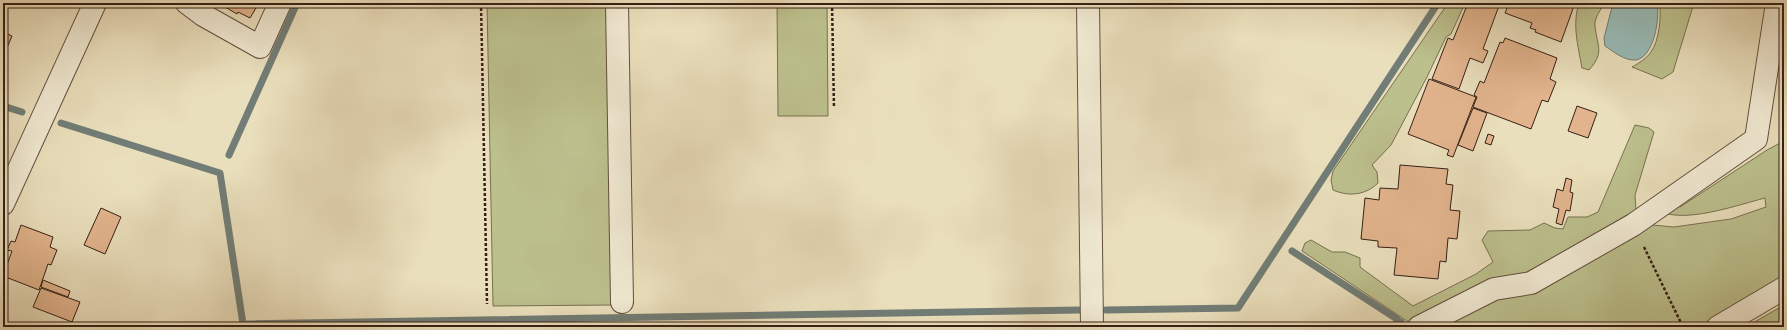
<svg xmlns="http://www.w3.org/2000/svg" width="1787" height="330" viewBox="0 0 1787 330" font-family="'Libre Bodoni',serif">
  <rect width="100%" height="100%" fill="#eadfbc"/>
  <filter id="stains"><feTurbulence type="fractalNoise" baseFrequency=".005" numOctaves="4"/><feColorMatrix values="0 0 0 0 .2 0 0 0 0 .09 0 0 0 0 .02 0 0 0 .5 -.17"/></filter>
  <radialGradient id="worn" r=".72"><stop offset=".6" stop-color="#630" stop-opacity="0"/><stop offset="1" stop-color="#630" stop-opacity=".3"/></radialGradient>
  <g fill="#bcc08d" stroke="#797051">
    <path d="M 487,3 L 609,3 L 613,305 L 493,306 Z"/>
    <path d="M 777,3 L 827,3 L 828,116 L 778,116 Z"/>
    <path d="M 1448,3 L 1465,3 L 1451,34 L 1446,37 L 1427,77 L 1391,145 L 1372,165 L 1377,172 L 1378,183 C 1366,195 1349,197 1333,190 L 1331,180 L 1333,171 Z"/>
    <path d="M 1579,3 L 1605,3 C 1601,9 1594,18 1595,26 C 1597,46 1605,52 1589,70 L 1582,68 C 1578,46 1572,24 1579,3 Z"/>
    <path d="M 1659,3 L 1694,3 L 1673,72 L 1662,79 L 1632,67 C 1639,63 1646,59 1651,52 C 1659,42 1662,14 1659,3 Z"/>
    <path d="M 1635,125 L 1649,128 L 1654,132 L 1635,195 L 1636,210 L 1524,274 L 1410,323 L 1302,251 L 1305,243 L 1311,240 L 1332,252 L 1345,252 L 1360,258 L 1360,267 L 1413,306 L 1476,274 L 1493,262 L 1482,240 L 1488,231 L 1530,230 L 1544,223 L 1555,228 L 1563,229 L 1568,217 L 1587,217 L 1598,212 Z"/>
    <path d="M 1784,141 L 1784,277 L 1698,327 L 1438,327 L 1642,224 L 1674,227 L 1731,219 L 1766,207 L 1765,198 C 1738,205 1695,220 1668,214 L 1677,205 L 1680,207 L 1767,150 Z"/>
    <path d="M 1784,305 L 1784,327 L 1746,327 Z"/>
  </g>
  <path fill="#99bcb7" stroke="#717d76" d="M 1613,3 L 1657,4 C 1660,18 1654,57 1636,60 C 1625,61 1614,52 1605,46 L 1604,38 Z"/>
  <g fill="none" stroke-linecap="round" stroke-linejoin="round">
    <g stroke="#717d76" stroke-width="7">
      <path d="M 3,106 L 22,112"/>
      <path d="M 61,123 L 220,173 L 243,324 L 1080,310"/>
      <path d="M 229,155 L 297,3"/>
      <path d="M 1292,251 L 1397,319"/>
      <path d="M 1106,310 L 1238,308 L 1438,3"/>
      <path d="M 1391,327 L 1401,322"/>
    </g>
  </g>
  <g fill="#e2b48d" stroke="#361f15">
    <path d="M 218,3 L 259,3 L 250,18 L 238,12 L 237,14 Z"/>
    <path d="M 1468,3 L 1500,3 L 1483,49 L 1488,51 L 1483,63 L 1470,58 L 1459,89 L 1432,79 L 1448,38 L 1453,40 Z"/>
    <path d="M 1509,3 L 1575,3 L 1561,42 L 1535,32 L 1536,30 L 1530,28 L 1532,23 L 1505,13 Z"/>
    <path d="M 3,32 L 12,36 L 3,57 Z"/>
    <path d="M 1505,38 L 1557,58 L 1550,79 L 1556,82 L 1548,102 L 1542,100 L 1531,129 L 1473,107 L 1477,97 L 1474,95 L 1480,81 L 1484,83 L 1500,42 L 1503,43 Z"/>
    <path d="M 1429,79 L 1476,97 L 1453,157 L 1447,155 L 1449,150 L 1408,134 Z"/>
    <path d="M 1577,106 L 1597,113 L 1588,138 L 1568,131 Z"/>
    <path d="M 1473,108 L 1487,113 L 1473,151 L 1458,145 Z"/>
    <path d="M 1488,134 L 1494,136 L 1491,145 L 1485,143 Z"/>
    <path d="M 1400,165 L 1448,169 L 1446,184 L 1453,185 L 1450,210 L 1460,211 L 1457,239 L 1448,238 L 1446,262 L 1440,261 L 1438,279 L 1394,275 L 1397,248 L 1378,247 L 1378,241 L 1361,239 L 1365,198 L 1379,200 L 1380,188 L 1398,189 Z"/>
    <path d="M 1566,178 L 1572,180 L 1570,192 L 1573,193 L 1570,211 L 1566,210 L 1562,225 L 1556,223 L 1559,209 L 1553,207 L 1557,189 L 1563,191 Z"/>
    <path d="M 101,208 L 121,217 L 105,254 L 84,245 Z"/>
    <path d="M 21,225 L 53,237 L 50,247 L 57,250 L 51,265 L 48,264 L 39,290 L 3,276 L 12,251 L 7,250 L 11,241 L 15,242 Z"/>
    <path d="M 43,280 L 70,291 L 68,297 L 41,287 Z"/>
    <path d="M 41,288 L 80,302 L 72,322 L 33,307 Z"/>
  </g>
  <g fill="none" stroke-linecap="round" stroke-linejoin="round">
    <defs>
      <g id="minor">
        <path d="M 187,3 L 203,15 L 260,47 L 280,3"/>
        <path d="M 617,3 L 622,302"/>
        <path d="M 1088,3 L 1092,327"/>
        <path d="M 3,204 L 95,3"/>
        <path d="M 1419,327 L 1494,289 L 1531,283 L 1633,225 L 1756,139 L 1777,3"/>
        <path d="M 1718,327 L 1784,288"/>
      </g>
    </defs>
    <use href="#minor" stroke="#634f3f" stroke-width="24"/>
    <g stroke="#361f15" stroke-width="2.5" stroke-dasharray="3 2" stroke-linecap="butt">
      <path d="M 481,3 L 487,304"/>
      <path d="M 832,3 L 834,108"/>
      <path d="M 1644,247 L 1683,327"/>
    </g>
    <use href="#minor" stroke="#f1ead3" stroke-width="22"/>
  </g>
  <rect width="1787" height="330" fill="none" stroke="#eadfbc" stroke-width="16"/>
  <rect x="4" y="4" width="1779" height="322" fill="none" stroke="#361f15" stroke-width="2"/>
  <rect x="8" y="8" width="1771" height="314" fill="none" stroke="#361f15"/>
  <rect width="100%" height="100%" filter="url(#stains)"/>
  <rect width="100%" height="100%" fill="url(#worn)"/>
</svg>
